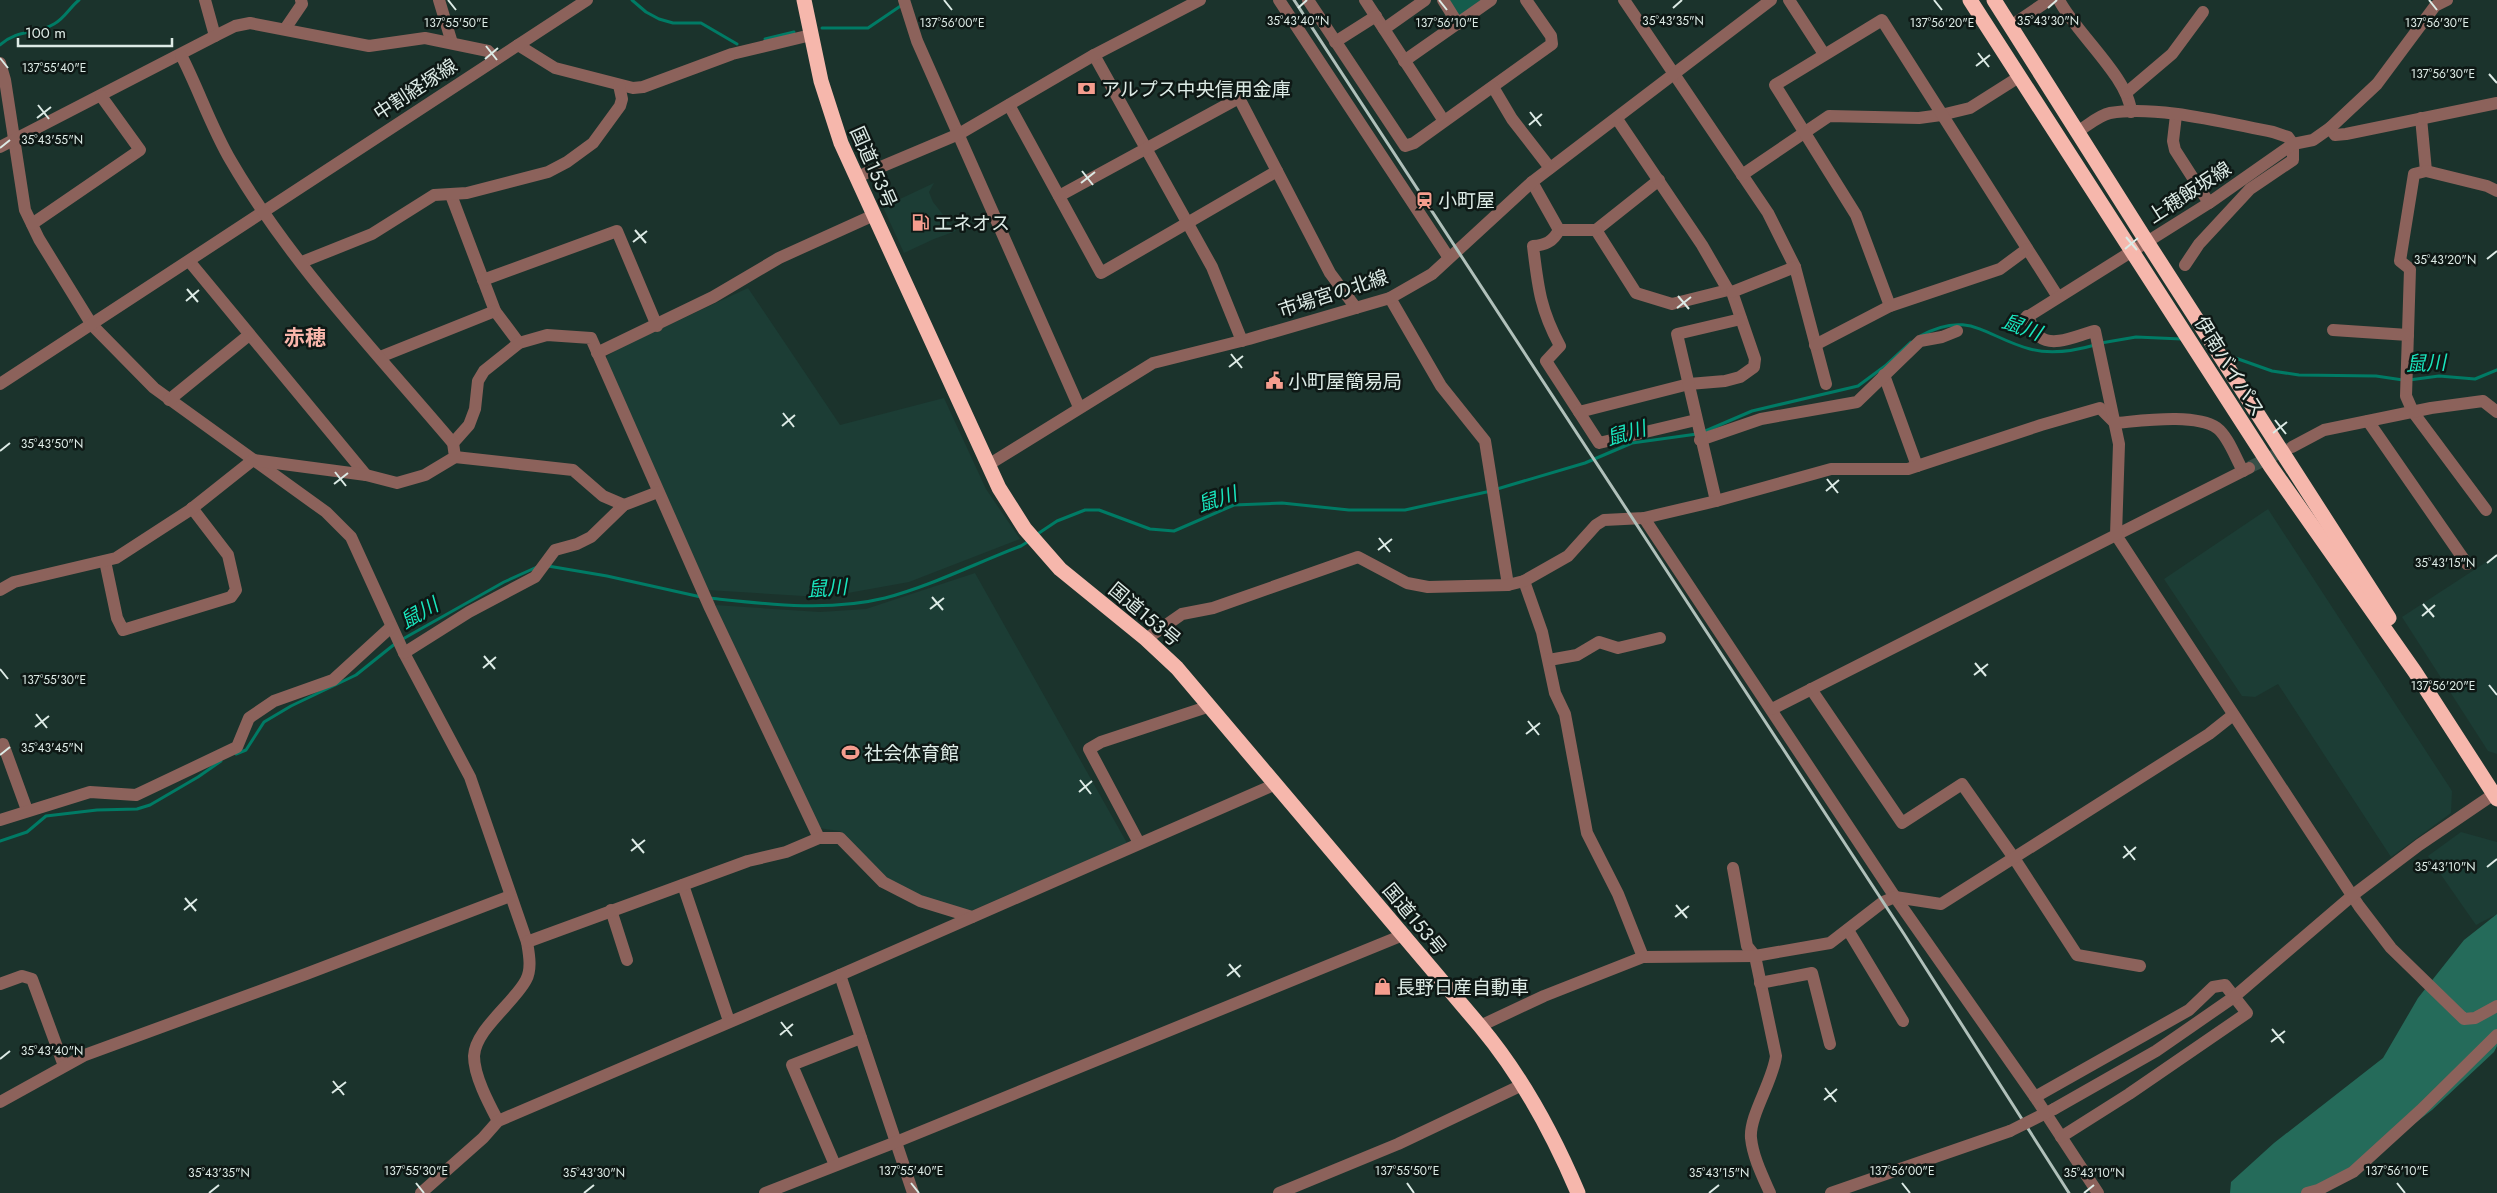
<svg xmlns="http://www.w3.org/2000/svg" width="2497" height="1193" viewBox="0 0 2497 1193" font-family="Jost,'Noto Sans JP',sans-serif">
  <rect width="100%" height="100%" fill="#1b332c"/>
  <g fill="#1c3d35">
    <path d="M 934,183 L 929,192 L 933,202 L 956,231 L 934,239 L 904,253 L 883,207 Z"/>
    <path d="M 748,288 L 840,425 L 944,398 L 986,489 L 1020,539 L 909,582 L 848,593 L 820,597 L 707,590 L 607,368 L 607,356 L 619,348 Z"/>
    <path d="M 2268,509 L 2452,791 L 2451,813 L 2391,857 L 2278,684 L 2255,697 L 2242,696 L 2164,579 Z"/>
    <path d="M 2497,555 L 2497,754 L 2488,751 L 2402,617 Z"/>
    <path d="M 975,573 L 1127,843 L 966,913 L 922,898 L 885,879 L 840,831 L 818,828 L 715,605 L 820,612 L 866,609 Z"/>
    <path d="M 2461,832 L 2497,842 L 2497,914 L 2476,925 L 2428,856 Z"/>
  </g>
  <path fill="#155c4c" d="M 1447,0 L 1484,0 L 1462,16 L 1456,15 Z"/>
  <path fill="#256b5a" d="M 2497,914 L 2497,1046 L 2494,1052 L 2432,1110 L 2325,1193 L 2230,1193 L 2231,1182 L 2274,1143 L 2383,1058 L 2418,998 L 2464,940 Z"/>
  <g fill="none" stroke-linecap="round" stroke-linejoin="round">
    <g stroke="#007b65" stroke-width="3">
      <path d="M 632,0 L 646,12 L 659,19 L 673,23 L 701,23 L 737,44"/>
      <path d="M 822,28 L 868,28 L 902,5"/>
      <path d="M 765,39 L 794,32"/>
      <path d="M 0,45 C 19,28 34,36 54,24 C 65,18 70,7 79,0"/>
      <path d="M 1920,336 C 1970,309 1985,337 2030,349 C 2052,355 2074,351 2095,345"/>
      <path d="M 2101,343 L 2136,337 L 2182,339"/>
      <path d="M 2227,355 L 2272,371 L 2299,375 L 2376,376 L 2403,380"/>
      <path d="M 2409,380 L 2439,376 L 2475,379 L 2497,370"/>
      <path d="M 1703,432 L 1752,411 L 1858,386 L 1885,366 L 1911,342"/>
      <path d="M 1497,489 L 1585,463 L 1632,443 L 1697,434"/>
      <path d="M 1036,535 L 1057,521 L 1085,510 L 1099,510 L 1150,529 L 1174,531 L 1234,505 L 1282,503 L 1349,510 L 1405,510 L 1491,491"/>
      <path d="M 548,566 L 607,576 L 701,597"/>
      <path d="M 709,598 C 766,604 828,612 885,598 C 931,586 976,563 1021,546 L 1029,541"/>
      <path d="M 401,640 L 504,582 L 537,567"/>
      <path d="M 236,754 L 246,750 L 264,722 L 291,706 L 356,675 L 396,643"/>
      <path d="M 0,841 L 27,832 L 46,816 L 97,810 L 137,809 L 150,805 L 198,777 L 221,761"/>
    </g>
    <path stroke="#384f48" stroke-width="12" stroke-dasharray="12 6" stroke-linecap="butt" d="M 2250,467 L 2289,448"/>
    <g stroke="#8c625b" stroke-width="12">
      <path d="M 205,0 L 215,36"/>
      <path d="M 439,0 L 452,43"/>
      <path d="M 904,0 L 917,41 L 1079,407"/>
      <path d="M 1279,0 L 1449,258"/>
      <path d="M 1308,0 L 1405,146 L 1414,143 L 1552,44 L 1551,36 L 1526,0"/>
      <path d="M 1365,0 L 1444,121"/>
      <path d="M 1443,0 L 1458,24"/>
      <path d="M 1624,0 L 1768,213 L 1795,267 L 1826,384"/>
      <path d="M 1789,0 L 1824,54"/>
      <path d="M 2059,0 C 2075,32 2129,78 2131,112"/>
      <path d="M 2011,26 L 2049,0"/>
      <path d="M 285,29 L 302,4 L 301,0"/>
      <path d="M 1384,29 L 1425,0"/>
      <path d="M 1335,42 L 1376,16"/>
      <path d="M 518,45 L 555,68 L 633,88 L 643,87 L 732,54 L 811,35"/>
      <path d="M 1094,55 L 1212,267 L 1242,341"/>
      <path d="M 1404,61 L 1491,0"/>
      <path d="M 0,63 L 5,80 L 25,210 L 39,239 L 92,325 L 154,388 L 326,512 L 351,537 L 404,653 L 470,777 L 527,942 C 529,954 532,969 526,980 C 514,1003 475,1030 474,1056 C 474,1076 489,1104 498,1121"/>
      <path d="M 1493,87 L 1512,119 L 1550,168"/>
      <path d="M 2126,93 L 2172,54 L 2203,12"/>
      <path d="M 1009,105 L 1101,273 L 1277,171"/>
      <path d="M 2176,115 L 2173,141 L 2175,150 L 2209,203"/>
      <path d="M 2421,118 L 2426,171 L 2414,174 L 2400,261 L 2410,269 L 2406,396 L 2413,412 L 2486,510"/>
      <path d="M 2330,128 L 2335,135 L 2346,134 L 2497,103"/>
      <path d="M 2077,132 C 2087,126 2099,115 2110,113 C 2158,105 2225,123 2273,132 L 2288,137 L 2293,144 L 2293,160 L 2250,189 L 2199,244 L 2185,265"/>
      <path d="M 0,147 L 217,35 L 235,26 L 250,23 L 369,46 L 425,38 L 488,51 L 496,59"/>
      <path d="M 2426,171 L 2487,186 L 2497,191"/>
      <path d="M 1742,175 L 1829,116 L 1919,118 L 1941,115 L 1970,108 L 2019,77"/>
      <path d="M 857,177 L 959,134 L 1094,55 L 1200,0"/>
      <path d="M 1659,180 L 1596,230 L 1636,293 L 1672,304 L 1728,290"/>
      <path d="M 1532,182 L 1559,230 C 1553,242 1545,245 1533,246 C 1538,287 1540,309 1560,346 L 1546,361 L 1579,412 L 1689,384 L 1725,381 L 1740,377 L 1754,367 L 1755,359 L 1732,292 L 1728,290 L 1702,245 L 1617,119"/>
      <path d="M 451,195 L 495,311 L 519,343"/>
      <path d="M 1059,196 L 1239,98 L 1330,273 L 1356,308"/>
      <path d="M 32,224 L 140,150 L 101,96"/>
      <path d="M 1559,230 L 1596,230"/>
      <path d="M 189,261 L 366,475"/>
      <path d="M 302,262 L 372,234 L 434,195 L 467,193 L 548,172 L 567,162 L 593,143 L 620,106 L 622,99 L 619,85"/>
      <path d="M 483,280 L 617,231 L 657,326"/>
      <path d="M 1732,292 L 1795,267"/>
      <path d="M 1390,298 L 1441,386 L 1485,441 L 1508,585"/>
      <path d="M 1890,306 L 1856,215 L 1775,85 L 1882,20 L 2058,297"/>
      <path d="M 2016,324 L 2209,203 L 2293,144 L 2313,140 L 2330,128 L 2377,84 L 2435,6 L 2447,0"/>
      <path d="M 2333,330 L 2408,335"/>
      <path d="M 1815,345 L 1890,306 L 2000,269 L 2027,249"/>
      <path d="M 597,353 L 713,297 L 779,258 L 874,215"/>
      <path d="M 380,357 L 495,311"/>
      <path d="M 1884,375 L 1917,466"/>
      <path d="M 0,384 L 587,0"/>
      <path d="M 169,400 L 249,335"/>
      <path d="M 1579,412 L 1599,443 L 1696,420"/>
      <path d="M 2368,421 L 2467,564"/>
      <path d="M 1700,440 L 1761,419 L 1857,402 L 1920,341 L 1942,337 L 1957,331"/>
      <path d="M 453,443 L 469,425 L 475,409 L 478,381 L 484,371 L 519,343 L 547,335 L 591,338 L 710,608 L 819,838"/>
      <path d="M 2292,447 L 2324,430 L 2431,408 L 2483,401 L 2497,412"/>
      <path d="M 455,457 L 573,470 L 603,496 L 624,505"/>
      <path d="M 988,465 L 1153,363 L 1249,339 L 1390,298 L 1432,274 L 1532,182 L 1771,0"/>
      <path d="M 2249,468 L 2116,535 L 2359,906 L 2391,948 L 2464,1019 L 2475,1018 L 2497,1006"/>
      <path d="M 1716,501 L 1677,334 L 1741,319"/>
      <path d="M 1644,518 L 1895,897 L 2035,1097 L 2098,1193"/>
      <path d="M 105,561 L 117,618 L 123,630 L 231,597 L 236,590 L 228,555 L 192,508"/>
      <path d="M 1524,581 L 1542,632 L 1555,693 L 1565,714 L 1587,833 L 1618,894 L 1643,957"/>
      <path d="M 0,590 L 14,582 L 116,558 L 190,510 L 253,460 L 366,475 L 397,483 L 425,475 L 455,457 L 453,443 C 376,352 291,264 231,161 C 211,127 199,90 181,55"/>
      <path d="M 1146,639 L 1182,614 L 1213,608 L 1358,557 L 1407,583 L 1428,587 L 1508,585 L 1524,581 L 1568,556 L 1596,525 L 1604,520 L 1644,518 L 1716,501 L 1831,469 L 1908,469 L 2041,425 L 2100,408 L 2115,423 C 2141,421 2195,413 2217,428 C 2228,436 2236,459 2243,471"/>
      <path d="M 404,653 L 469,612 L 535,577 L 555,550 L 577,544 L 591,537 L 624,505 L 658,492"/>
      <path d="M 1549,660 L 1577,655 L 1599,642 L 1618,648 L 1660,638"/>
      <path d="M 1811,689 L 1902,823 L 1962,784 L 2014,858 L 2077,955 L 2140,966"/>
      <path d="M 1772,709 L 2116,535 L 2119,444 L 2095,331 C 2080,334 2054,348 2040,337 C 2034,332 2031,322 2027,316"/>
      <path d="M 3,744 L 27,810"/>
      <path d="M 0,820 L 90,792 L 136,795 L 237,747 L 249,718 L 274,701 L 333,680 L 391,627"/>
      <path d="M 1139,843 L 1089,749 L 1101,742 L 1210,706"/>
      <path d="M 1733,868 L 1747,946 L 1755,956 L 1776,1056 C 1773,1081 1749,1116 1751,1138 C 1753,1157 1762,1175 1770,1193"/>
      <path d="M 683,885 L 729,1021"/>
      <path d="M 611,910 L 627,960"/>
      <path d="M 1848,930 L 1903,1021"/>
      <path d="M 527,942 L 748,861 L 786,852 L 819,838 L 840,838 L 883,882 L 920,901 L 972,917"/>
      <path d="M 840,975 L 913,1193"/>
      <path d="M 1760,983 L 1812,973 L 1830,1044"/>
      <path d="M 0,984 L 22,976 L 32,979 L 64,1066"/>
      <path d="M 1480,1026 L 1544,996 L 1643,957 L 1755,956 L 1830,943 L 1883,902 L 1895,897 L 1941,904 L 2209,734 L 2233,715"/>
      <path d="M 2035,1097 L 2189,1010 L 2213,987 L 2225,985 L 2247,1013 L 2129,1094 L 2061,1137"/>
      <path d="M 0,1102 L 85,1055 L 306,974 L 510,896"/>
      <path d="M 2054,1109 L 2156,1051 L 2234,997 L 2353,895 L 2419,845 L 2497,792"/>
      <path d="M 835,1165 L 792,1065 L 861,1038"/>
      <path d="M 421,1193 L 483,1138 L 498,1121 L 840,975 L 1269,787 L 1275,783"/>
      <path d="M 765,1193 L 896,1142 L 1403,935"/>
      <path d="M 1279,1193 L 1398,1144 L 1522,1085"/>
      <path d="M 1831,1193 L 2010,1131"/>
      <path d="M 2307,1193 L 2318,1190 L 2353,1172 L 2421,1110 L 2497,1035"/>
    </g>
    <g stroke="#f6b7ac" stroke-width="15">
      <path d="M 804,0 L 821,81 L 841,143 L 999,488 L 1025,529 L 1060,569 L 1146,639 L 1177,668 L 1480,1026 C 1521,1075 1553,1134 1578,1193"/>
      <path d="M 1970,0 L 2271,467 L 2415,672 L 2497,799"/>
      <path d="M 1994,0 L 2147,242 L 2389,618"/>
    </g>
    <path stroke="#b0c0ba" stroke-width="3" d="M 1294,0 L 1904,934 L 2069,1193"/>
    <path stroke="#8c625b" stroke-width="12" d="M 2010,1131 L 2054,1109"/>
  </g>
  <path fill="none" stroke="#ddebe6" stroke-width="2" d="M 448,0 L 456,10M 944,0 L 952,10M 1439,0 L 1447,10M 1934,0 L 1942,10M 2429,0 L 2437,10M 1298,8 L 1307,0M 1673,8 L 1682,0M 2048,8 L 2057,0M 486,46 L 497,60M 1978,53 L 1989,67M 0,58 L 8,68M 485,59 L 498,48M 1976,66 L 1990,55M 2489,74 L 2497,83M 38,105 L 49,119M 1530,112 L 1541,126M 37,118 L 51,107M 1529,125 L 1542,114M 0,148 L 10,140M 1082,171 L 1093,185M 1081,183 L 1095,172M 635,230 L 646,243M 2126,237 L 2137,250M 633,242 L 647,231M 2125,249 L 2138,238M 2487,259 L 2497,251M 187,289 L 198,302M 1678,296 L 1689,309M 186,301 L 199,290M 1677,308 L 1691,297M 1231,354 L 1242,368M 1229,367 L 1243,356M 783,413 L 794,427M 2275,420 L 2286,434M 782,426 L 795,415M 2273,433 L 2287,422M 0,451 L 10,443M 335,472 L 346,486M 1827,479 L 1838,493M 334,484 L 348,473M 1826,491 L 1839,480M 1379,538 L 1390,552M 1378,550 L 1392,539M 2487,563 L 2497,555M 932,597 L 943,610M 2423,604 L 2434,617M 930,609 L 944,598M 2422,616 L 2435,605M 484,656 L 495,669M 1975,663 L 1986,676M 483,668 L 496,657M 0,669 L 8,679M 1974,675 L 1988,664M 2489,685 L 2497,695M 36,714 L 47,728M 1528,721 L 1539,735M 35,727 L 49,716M 1526,734 L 1540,723M 0,755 L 10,747M 1080,780 L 1091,794M 1079,792 L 1092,781M 632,839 L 644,853M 2124,846 L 2135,860M 631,851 L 645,840M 2123,858 L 2136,847M 2487,867 L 2497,859M 185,898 L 196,911M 1676,905 L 1687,918M 184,910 L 197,899M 1675,917 L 1689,906M 1229,964 L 1240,977M 1227,976 L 1241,965M 781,1022 L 792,1036M 2272,1029 L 2284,1043M 780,1035 L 793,1024M 2271,1042 L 2285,1031M 0,1059 L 10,1051M 333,1081 L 344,1095M 1825,1088 L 1836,1102M 332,1093 L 346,1082M 1824,1100 L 1837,1089M 416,1183 L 424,1193M 911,1183 L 919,1193M 1407,1183 L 1414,1193M 1902,1183 L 1910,1193M 2397,1183 L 2405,1193M 209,1193 L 219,1185M 584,1193 L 594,1185M 1709,1193 L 1719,1185M 2084,1193 L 2094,1185"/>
  <defs>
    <symbol id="bank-bare" viewBox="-9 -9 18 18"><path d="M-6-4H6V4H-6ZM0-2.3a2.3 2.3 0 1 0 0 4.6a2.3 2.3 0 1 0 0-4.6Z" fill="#f59d8e" stroke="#0e1815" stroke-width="2.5" paint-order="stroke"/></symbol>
    <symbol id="station-bare" viewBox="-9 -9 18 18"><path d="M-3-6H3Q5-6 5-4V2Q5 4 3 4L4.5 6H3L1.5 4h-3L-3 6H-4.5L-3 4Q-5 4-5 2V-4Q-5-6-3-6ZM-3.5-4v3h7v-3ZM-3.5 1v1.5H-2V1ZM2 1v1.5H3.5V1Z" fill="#f59d8e" stroke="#0e1815" stroke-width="2.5" paint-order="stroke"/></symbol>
    <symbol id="fuel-bare" viewBox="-9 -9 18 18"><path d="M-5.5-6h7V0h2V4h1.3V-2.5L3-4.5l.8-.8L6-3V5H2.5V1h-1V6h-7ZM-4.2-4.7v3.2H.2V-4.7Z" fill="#f59d8e" stroke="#0e1815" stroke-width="2.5" paint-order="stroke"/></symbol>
    <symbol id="civic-bare" viewBox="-9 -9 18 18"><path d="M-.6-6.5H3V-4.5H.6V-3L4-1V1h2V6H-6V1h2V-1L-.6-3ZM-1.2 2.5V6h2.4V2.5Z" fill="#f59d8e" stroke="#0e1815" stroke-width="2.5" paint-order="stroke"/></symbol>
    <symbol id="stadium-bare" viewBox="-9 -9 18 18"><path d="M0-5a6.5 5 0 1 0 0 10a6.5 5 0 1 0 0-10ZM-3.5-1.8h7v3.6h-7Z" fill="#f59d8e" stroke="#0e1815" stroke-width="2.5" paint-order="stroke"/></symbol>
    <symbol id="shop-bare" viewBox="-9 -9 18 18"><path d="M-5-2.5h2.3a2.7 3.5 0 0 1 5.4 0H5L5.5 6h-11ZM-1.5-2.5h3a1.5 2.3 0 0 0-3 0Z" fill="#f59d8e" stroke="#0e1815" stroke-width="2.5" paint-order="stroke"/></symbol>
  </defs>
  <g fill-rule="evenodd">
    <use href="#bank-bare" x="1074" y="76" width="25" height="25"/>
    <use href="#station-bare" x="1412" y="188" width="25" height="25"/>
    <use href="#fuel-bare" x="908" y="210" width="25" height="25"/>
    <use href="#civic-bare" x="1262" y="368" width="25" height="25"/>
    <use href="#stadium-bare" x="838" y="740" width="25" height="25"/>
    <use href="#shop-bare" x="1370" y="974" width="25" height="25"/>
  </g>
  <g text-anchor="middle" stroke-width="5" stroke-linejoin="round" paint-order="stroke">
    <g font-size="19" fill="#ddebe6" stroke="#0e1815">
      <text transform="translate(415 89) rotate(-33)" y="7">中割経塚線</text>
      <text transform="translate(874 167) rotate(66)" y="7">国道153号</text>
      <text transform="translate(2189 192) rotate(-33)" y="7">上穂飯坂線</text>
      <text transform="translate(1333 293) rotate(-18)" y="7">市場宮の北線</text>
      <text transform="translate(2230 366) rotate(58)" y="7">伊南バイパス</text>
      <text transform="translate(1145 614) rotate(40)" y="7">国道153号</text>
      <text transform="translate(1415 919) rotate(50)" y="7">国道153号</text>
    </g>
    <g font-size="19" fill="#ddebe6" stroke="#0e1815" text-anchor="start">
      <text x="1101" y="96">アルプス中央信用金庫</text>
      <text x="1438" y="207">小町屋</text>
      <text x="934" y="230">エネオス</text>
      <text x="1288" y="388">小町屋簡易局</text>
      <text x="864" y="760">社会体育館</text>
      <text x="1396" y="994">長野日産自動車</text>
    </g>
    <g font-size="20" font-style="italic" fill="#19e6be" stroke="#0e1815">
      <text transform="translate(2022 327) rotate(20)" y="7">鼠川</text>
      <text transform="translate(2426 363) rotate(-2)" y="7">鼠川</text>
      <text transform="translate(1626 433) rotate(-16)" y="7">鼠川</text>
      <text transform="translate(1217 499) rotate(-18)" y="7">鼠川</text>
      <text transform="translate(827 588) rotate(-4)" y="7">鼠川</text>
      <text transform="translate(419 613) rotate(-30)" y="7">鼠川</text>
    </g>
    <g font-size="21" font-weight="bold" fill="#f9b6ab" stroke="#0e1815">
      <text x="305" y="345">赤穂</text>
    </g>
  </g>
  <g font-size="12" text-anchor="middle" fill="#ddebe6" stroke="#0e1815" stroke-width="5" stroke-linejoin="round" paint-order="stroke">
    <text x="1298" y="25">35°43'40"N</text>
    <text x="1673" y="25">35°43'35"N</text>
    <text x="2048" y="25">35°43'30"N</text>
    <text x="2437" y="27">137°56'30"E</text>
    <text x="456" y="27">137°55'50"E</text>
    <text x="952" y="27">137°56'00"E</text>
    <text x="1447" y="27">137°56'10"E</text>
    <text x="1942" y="27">137°56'20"E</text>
    <text x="54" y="72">137°55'40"E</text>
    <text x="2443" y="78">137°56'30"E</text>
    <text x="52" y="144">35°43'55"N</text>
    <text x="2445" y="264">35°43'20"N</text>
    <text x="52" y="448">35°43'50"N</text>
    <text x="2445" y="567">35°43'15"N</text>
    <text x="54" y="684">137°55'30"E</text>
    <text x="2443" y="690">137°56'20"E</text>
    <text x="52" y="752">35°43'45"N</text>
    <text x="2445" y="871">35°43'10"N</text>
    <text x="52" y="1055">35°43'40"N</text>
    <text x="416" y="1175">137°55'30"E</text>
    <text x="911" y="1175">137°55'40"E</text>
    <text x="1407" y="1175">137°55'50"E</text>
    <text x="1902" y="1175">137°56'00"E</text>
    <text x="2397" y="1175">137°56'10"E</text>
    <text x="219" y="1177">35°43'35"N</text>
    <text x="594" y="1177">35°43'30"N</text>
    <text x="1719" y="1177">35°43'15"N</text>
    <text x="2094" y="1177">35°43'10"N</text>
  </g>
  <path d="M18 38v8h154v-8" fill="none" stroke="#ddebe6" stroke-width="2.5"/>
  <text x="25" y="38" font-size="15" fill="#ddebe6" stroke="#0e1815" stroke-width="4" paint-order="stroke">100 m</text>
</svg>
